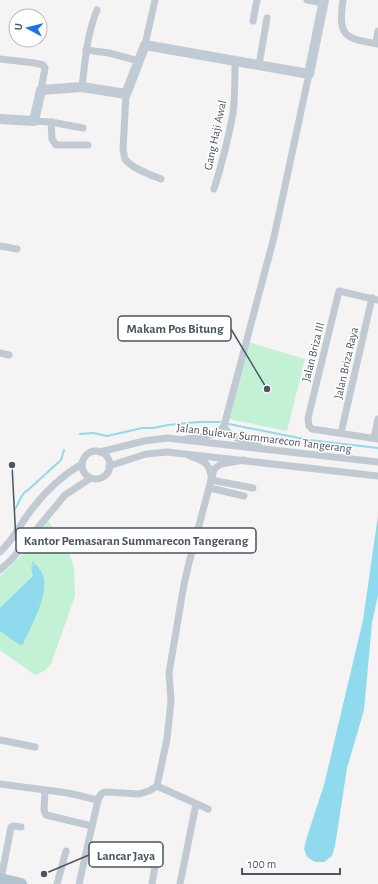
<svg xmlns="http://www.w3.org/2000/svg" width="378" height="884" viewBox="0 0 378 884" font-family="'Alegreya Sans',sans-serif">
  <rect width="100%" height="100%" fill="#f5f3f3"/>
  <g fill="#c3f1d5">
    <path d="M 248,342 L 305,359 L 287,431 L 229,419 Z"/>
    <path d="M 48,521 L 67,547 L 74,568 L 75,596 L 51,664 L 44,671 L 35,675 L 0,650 L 0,576 L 25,552 Z"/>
  </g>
  <g fill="#90daee">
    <path d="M 378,515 L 378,595 L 372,623 L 364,710 L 347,768 L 335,846 L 332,856 L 324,862 L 315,862 L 307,857 L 304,849 L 306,840 L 324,785 L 363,620 Z"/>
    <path d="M 37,565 C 39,569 43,573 44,578 C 47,599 31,626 23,644 L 20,645 L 0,631 L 0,608 L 33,576 L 31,567 Z"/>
  </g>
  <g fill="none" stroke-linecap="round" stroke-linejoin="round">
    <g stroke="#90daee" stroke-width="2">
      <path d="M 229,424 L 309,440 L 378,448"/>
      <path d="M 80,434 L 93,433 L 107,436 L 142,428 L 153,428 L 168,425 L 198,422 L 220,422"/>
      <path d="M 15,509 C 20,502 20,494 28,490 L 61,460 L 64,450"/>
      <path d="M 33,563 L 34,566"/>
    </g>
    <g stroke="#c1cad2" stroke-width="7">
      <path d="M 307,0 L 323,3"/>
      <path d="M 343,0 C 338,37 344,38 378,44"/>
      <path d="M 253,21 L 257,0"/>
      <path d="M 376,43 L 378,31"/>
      <path d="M 145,45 L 155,0"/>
      <path d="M 86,50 L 109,53 L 139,61"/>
      <path d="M 0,59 L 35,63 L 43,65 L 45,68 L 41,90"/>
      <path d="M 259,65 L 267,18"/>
      <path d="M 82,87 C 85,61 87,34 97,10"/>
      <path d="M 126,94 L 123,150 C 124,153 124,156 125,159 C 131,168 151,175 161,179"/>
      <path d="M 34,121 L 51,122 L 52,139 L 56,145 L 88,145"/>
      <path d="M 51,122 L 83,128"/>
      <path d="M 214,189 C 222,164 228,139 233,114 C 235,96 235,79 235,61"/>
      <path d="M 0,246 L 17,249"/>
      <path d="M 378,300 L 339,291 L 308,418 L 309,426 L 312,429 L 378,439"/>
      <path d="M 0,353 L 9,355"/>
      <path d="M 224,426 C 229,438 246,441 258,445"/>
      <path d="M 341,433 L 372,298"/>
      <path d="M 374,438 L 378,419"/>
      <path d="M 186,439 L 216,434 L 220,431 L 224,426 L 274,237 L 309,74"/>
      <circle cx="96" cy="465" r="14"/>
      <path d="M 100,452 L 144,441 L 167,438 L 378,462"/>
      <path d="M 190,456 C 203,461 209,462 211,476"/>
      <path d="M 109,466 L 146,454 L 167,452 L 378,476"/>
      <path d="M 211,480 L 253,488"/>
      <path d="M 210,488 L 244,496"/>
      <path d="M 0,552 C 11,542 18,529 26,517 C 41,496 59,477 82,464"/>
      <path d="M 0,570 L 12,559 L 65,495 L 91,478"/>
      <path d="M 0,740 L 35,747"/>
      <path d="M 0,784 L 68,793 L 98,800"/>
      <path d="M 157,786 L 208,809"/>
      <path d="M 45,791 L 44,810 L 46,815 L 92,826"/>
      <path d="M 1,879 L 11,827 L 14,826 L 21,827"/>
      <path d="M 57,884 L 66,851"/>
      <path d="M 79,884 L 98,800 C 100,796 101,792 106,792 L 139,794 L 149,791 L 157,786 L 167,739 L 171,701 L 169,673 L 184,584 L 189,563 L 214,469 L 221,464 L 244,460"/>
      <path d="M 152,884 L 157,854"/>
      <path d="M 180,884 L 196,804"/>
    </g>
    <path stroke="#c1cbd6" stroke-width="10" d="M 0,119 L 34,121 L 41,90 L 82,87 L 126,94 L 145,45 L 309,74 L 324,0"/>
    <path stroke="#b3c2d1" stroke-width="12" d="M 0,879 L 21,884"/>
  </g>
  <g text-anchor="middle" stroke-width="3" stroke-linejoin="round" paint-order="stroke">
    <g font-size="12" fill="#4a5661" stroke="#fff">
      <text transform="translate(215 135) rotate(-78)" y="4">Gang Haji Awal</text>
      <text transform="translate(313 352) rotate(-76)" y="4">Jalan Briza III</text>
      <text transform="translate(346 363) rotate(-77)" y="4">Jalan Briza Raya</text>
      <text transform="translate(264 438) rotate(7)" y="4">Jalan Bulevar Summarecon Tangerang</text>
    </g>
  </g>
  <path fill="none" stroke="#4a5661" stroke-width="1.5" d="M267 389L231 329M12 465L16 541M44 874L89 855"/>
  <g fill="#4a5661" stroke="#fff" stroke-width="1.5">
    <circle cx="267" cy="389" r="4"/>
    <circle cx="12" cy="465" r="4"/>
    <circle cx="44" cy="874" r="4"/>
  </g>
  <g fill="#fff" stroke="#4a5661" stroke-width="1.5">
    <rect x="118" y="316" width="113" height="25" rx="4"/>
    <rect x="16" y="528" width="240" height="25" rx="4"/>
    <rect x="89" y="842" width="74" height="25" rx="4"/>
  </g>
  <g font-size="13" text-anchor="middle" font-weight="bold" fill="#4a5661">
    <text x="175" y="333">Makam Pos Bitung</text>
    <text x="136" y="545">Kantor Pemasaran Summarecon Tangerang</text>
    <text x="126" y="860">Lancar Jaya</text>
  </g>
  <g transform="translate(28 28) rotate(277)"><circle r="19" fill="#ffffff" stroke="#b7bbc0"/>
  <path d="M0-3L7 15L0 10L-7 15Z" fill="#1a73e8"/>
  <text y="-6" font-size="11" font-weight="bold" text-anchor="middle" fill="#4a5661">U</text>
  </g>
  <path d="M242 868v6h98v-6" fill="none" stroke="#4a5661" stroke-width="2"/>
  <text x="248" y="868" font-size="12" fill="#4a5661" stroke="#ffffff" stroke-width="3" paint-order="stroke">100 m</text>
</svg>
